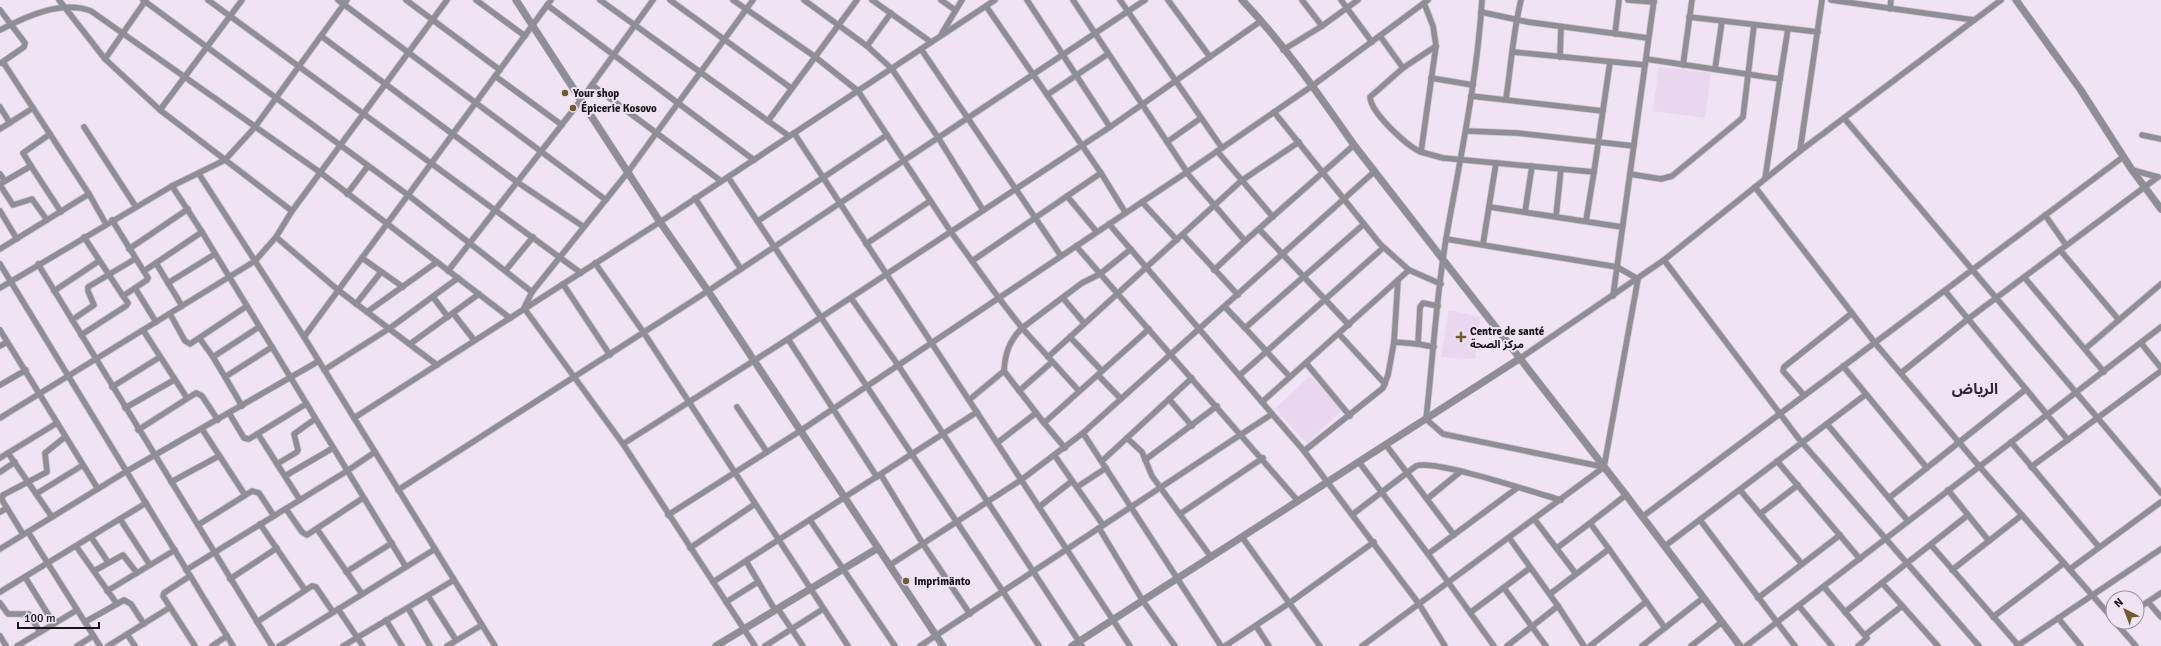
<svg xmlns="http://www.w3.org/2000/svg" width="2161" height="646" viewBox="0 0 2161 646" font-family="Signika,'Noto Sans Arabic',sans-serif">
  <rect width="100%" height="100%" fill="#efe3f4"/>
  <g fill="#e9d7f0">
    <path d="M 1659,67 L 1711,73 L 1705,118 L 1653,111 Z"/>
    <path d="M 1449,310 L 1480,317 L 1475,359 L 1441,357 Z"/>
    <path d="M 1310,376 L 1342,410 L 1307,443 L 1275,409 Z"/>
  </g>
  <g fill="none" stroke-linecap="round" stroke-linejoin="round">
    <defs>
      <g id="minor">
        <path d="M 59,0 L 105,59 L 160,110 L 242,0"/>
        <path d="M 143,0 L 408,195 L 532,292"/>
        <path d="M 208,0 L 581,273"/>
        <path d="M 338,0 L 606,200"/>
        <path d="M 406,0 L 500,70"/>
        <path d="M 476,0 L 525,36"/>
        <path d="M 600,0 L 789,136"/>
        <path d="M 670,0 L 791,88"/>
        <path d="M 733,0 L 814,56 L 858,91 L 951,232 L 998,297 L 1022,328 L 1079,391"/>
        <path d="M 753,0 L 628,172 L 532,292 L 524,308 L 623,444 L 755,646"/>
        <path d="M 804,0 L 867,46 L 892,69 L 939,139 L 983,210"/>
        <path d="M 872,0 L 931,42"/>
        <path d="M 941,0 L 955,10"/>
        <path d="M 1027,0 L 1110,127"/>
        <path d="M 1073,0 L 1187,172"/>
        <path d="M 1120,0 L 1222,148"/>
        <path d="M 1168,0 L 1210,57"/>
        <path d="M 1302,0 L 1322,26"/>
        <path d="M 1341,0 L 1372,42"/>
        <path d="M 1482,0 C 1477,81 1460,159 1446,239 C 1436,298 1433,359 1426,419 L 1443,434 L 1604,467"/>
        <path d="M 1628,0 L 1654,2"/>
        <path d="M 1831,0 L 1974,20"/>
        <path d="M 1424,3 L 1433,26 L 1436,46 L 1421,152 L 1443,158 L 1594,172 L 1586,221"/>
        <path d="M 547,5 L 754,160"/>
        <path d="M 986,6 L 1101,173 L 1125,212"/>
        <path d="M 1890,9 L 1891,0"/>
        <path d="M 0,10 L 25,43 L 24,47 L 1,63"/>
        <path d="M 1481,12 L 1528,22 L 1648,38"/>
        <path d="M 1689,17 L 1818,32"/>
        <path d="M 0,30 C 27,16 61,0 91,11 L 321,173 L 510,318"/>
        <path d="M 942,33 L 962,0"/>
        <path d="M 1615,34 L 1619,0"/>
        <path d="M 321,36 L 517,182 L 584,227"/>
        <path d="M 1380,36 L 1403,68"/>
        <path d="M 867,46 L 891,13"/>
        <path d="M 921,49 L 1061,256"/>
        <path d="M 1283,50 L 1322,26 L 1358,0"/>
        <path d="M 1513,52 L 1645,65"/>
        <path d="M 1560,57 L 1561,27"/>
        <path d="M 105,59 L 146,0"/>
        <path d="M 1646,59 L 1780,79 L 1788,29"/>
        <path d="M 3,62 L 89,194 L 106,224"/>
        <path d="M 1683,65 L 1692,0"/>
        <path d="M 1715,69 L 1722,21"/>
        <path d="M 495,76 L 562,125"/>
        <path d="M 1431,78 L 1473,85"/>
        <path d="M 592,85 L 721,181"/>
        <path d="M 1047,95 L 1108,54"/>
        <path d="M 1471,96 L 1603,111"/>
        <path d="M 1506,99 C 1511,66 1513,32 1521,0"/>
        <path d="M 0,107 L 10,123"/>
        <path d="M 160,110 L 292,211"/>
        <path d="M 1274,112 L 1380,244 L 1409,270 L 1441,284"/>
        <path d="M 1844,118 L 2161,493"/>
        <path d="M 768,121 L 857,0"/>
        <path d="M 84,127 L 136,207"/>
        <path d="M 0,129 L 33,108"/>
        <path d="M 1466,131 L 1517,133 L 1634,146"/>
        <path d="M 794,133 L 1130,646"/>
        <path d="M 2142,135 L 2161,139"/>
        <path d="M 1167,142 L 1201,118"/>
        <path d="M 1217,151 L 1273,217"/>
        <path d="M 1800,151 L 1822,0"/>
        <path d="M 1421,152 C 1407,146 1371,113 1370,97 L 1403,68 L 1436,46"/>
        <path d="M 31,166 L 23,153 L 50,134"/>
        <path d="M 2132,170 L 2158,177"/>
        <path d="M 1186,172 L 1245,241 L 1354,145"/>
        <path d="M 1594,172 L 1610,62"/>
        <path d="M 0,174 L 5,181"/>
        <path d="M 199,174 L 304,337 L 495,646"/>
        <path d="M 1630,174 L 1661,179 L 1672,176 L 1740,120 L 1743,117 L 1754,25"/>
        <path d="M 728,177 L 1039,646"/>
        <path d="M 1765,179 L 1780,79"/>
        <path d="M 0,184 L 31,166 L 61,212"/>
        <path d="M 0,185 L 13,205 L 32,199 L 47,220"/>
        <path d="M 1755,187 L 1875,343 L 1979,466 L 2113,619"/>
        <path d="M 347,194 L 368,166"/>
        <path d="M 1067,196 L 1096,231"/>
        <path d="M 695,198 L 741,269"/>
        <path d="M 1142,202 L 1177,240"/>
        <path d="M 1490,207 L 1622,227"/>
        <path d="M 0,211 L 17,239"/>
        <path d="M 1525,212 L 1532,166"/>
        <path d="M 2045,215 L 2066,245"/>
        <path d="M 1556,216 L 1561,169"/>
        <path d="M 758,221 L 887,135"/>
        <path d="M 1109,224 L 1304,451 L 1419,604 L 1445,646"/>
        <path d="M 1259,229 L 1349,325"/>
        <path d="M 202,232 L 406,567"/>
        <path d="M 1183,235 L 1238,295"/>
        <path d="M 84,237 L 123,296"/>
        <path d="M 276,237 L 338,290 L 437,365"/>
        <path d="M 866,244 L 930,201"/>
        <path d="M 1483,244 L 1496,163"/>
        <path d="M 1076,246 L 1298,501"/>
        <path d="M 0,249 L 89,194"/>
        <path d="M 129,249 L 188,209"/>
        <path d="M 2060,250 L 2119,320"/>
        <path d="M 362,258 L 403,287"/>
        <path d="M 1664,260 L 1799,439 L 1979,646"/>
        <path d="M 972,261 L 1101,173"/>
        <path d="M 156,263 L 182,306"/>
        <path d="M 595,263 L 644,333 L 848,646"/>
        <path d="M 0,264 L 233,646"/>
        <path d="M 38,264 L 272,646"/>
        <path d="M 506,270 L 533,237"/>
        <path d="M 1214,270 L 1245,241"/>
        <path d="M 144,271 L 202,232 L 172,186"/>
        <path d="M 448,271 L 581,100 L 653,0"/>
        <path d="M 2024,277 L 2104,372"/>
        <path d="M 1398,280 L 1394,342 L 1418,344"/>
        <path d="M 168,283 L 215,254"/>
        <path d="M 563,284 L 610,355"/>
        <path d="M 0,288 L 172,186 L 225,160 L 255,127 L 347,0"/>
        <path d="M 135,288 L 156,322"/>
        <path d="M 54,291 L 99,261"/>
        <path d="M 1945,291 L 2068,440"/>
        <path d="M 1613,296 L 1654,0"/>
        <path d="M 433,297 L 448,317"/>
        <path d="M 851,298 L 898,365 L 1082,646"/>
        <path d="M 1063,298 L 1084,323"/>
        <path d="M 356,304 L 381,272"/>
        <path d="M 1225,307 L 1245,328 L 1364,224"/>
        <path d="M 367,312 L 437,262"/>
        <path d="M 453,313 L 474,340"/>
        <path d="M 170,314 L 185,341 L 190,344 L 247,306"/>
        <path d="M 72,320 L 94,305 L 88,291 L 88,287 L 135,259"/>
        <path d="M 1245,328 L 1290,377 L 1409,270"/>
        <path d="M 0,330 L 98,489"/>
        <path d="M 143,330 L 187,398"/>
        <path d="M 1339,334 L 1385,384"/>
        <path d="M 81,335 L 126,306 L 128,303 L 123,296 L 147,280 L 148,278 L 112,220"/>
        <path d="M 304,337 L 551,0"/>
        <path d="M 1070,337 L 1102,371"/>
        <path d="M 200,339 L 213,357"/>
        <path d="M 788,339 L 877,477"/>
        <path d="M 2141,343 L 2161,368"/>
        <path d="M 410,344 L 479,294"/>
        <path d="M 0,346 L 7,342"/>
        <path d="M 1434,347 L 1418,344 L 1420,307 L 1423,303 L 1438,306"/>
        <path d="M 2085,349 L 2161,284"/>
        <path d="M 1048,357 L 1241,181 L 1299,142"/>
        <path d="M 1519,359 L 1664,260 L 1800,151 L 2001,0"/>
        <path d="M 1306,363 L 1350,416"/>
        <path d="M 1843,366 L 1927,468"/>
        <path d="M 324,370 L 390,328 L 458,278"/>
        <path d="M 1004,371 C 1005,354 1009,341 1022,328 L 1082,283 L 1100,274 L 1131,249"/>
        <path d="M 1901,373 L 1968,319 L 2158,177"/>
        <path d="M 1098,375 L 1121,399"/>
        <path d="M 1240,375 L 1383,248"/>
        <path d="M 225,377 L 213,357 L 259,327"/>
        <path d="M 0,385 L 26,370"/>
        <path d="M 112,387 L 160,357"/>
        <path d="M 1019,391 L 1052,362"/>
        <path d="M 1803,394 L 1783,371 L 1784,367 L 1852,313"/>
        <path d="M 1169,399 L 1192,426"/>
        <path d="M 969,400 L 1004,371 L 1044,423 L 1149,329"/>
        <path d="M 1262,402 L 1290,377"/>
        <path d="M 242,406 L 225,377 L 272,347"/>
        <path d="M 737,407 L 767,452"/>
        <path d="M 125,408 L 174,380"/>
        <path d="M 229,413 L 244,438 L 249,439 L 306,404"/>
        <path d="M 0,418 L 255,261 L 276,237 L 292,211 L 447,0"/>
        <path d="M 354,418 L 660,222 L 995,0"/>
        <path d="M 1044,423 L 1065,448"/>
        <path d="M 1827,424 L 1908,521"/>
        <path d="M 202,429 L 245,495"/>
        <path d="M 138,430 L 196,393 L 202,396 L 218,420"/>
        <path d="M 1083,433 L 1221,646"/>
        <path d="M 258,434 L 300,500"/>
        <path d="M 1127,438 L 1142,452 L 1152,476 L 1211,557"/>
        <path d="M 2011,442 L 2099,547"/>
        <path d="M 997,443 L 1036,413"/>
        <path d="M 623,444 L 788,339 L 1110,127 L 1261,21"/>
        <path d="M 1386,445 L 1454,535"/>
        <path d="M 1304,451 L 1383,388 L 1388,375 L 1394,342"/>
        <path d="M 1055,456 L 1103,525"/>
        <path d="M 0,458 L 8,453"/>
        <path d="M 1145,460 L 1217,406"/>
        <path d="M 1102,461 L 1192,378"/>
        <path d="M 1777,461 L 1860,559"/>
        <path d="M 1359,462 L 1428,554 L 1517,488"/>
        <path d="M 277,464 L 297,452 L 298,450 L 294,434 L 315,419"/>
        <path d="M 2031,467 L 2161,371"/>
        <path d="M 0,472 L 15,462"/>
        <path d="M 881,475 L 923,544 L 970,614"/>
        <path d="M 285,476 L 333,448"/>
        <path d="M 171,482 L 219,456"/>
        <path d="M 1077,487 L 1106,468"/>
        <path d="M 398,490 L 708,291 L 1145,0"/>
        <path d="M 1740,490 L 1802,564"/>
        <path d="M 1948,490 L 1989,541"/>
        <path d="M 36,494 L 83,465"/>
        <path d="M 1889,498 L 2026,389"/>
        <path d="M 1427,499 L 1460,472"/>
        <path d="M 1039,507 L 1072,481"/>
        <path d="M 7,508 L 2,500 L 3,495 L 47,472 L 45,453 L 65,437"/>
        <path d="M 286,509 L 302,532 L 307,535 L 363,498"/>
        <path d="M 0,512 L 7,508 L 23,534"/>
        <path d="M 1180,514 L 1263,458"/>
        <path d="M 1353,514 L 1416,466 C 1435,459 1535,493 1561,500"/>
        <path d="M 1760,514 L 1798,485"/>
        <path d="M 668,515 L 800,431 L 1187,172 L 1312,86 L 1428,0"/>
        <path d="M 52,517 L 8,453 L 57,423"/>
        <path d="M 1642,517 L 2123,157"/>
        <path d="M 120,519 L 150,565"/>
        <path d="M 810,520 L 895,646"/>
        <path d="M 1535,520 L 1576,574"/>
        <path d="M 1700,520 L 1795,646"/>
        <path d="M 1590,523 L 1626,495"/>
        <path d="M 260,524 L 305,590"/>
        <path d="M 198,525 L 252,491 L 259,493 L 274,516"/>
        <path d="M 1099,528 L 1143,601 L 1175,646"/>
        <path d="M 317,529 L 362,594"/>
        <path d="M 28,532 L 100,646"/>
        <path d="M 91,537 L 108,562"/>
        <path d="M 1242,537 L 1320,646"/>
        <path d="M 1510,539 L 1558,606 L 1584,646"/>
        <path d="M 1931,545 L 2018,645"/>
        <path d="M 76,546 L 117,604"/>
        <path d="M 1665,546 L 1865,395"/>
        <path d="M 690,548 L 755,504"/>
        <path d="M 1557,548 L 1590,523 L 1609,549"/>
        <path d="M 0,549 L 127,471 L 319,361"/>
        <path d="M 1428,554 L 1494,646"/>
        <path d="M 746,561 L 775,610"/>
        <path d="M 890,565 L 1021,480 L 1083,433 L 1375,171"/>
        <path d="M 2070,569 L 2161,502"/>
        <path d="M 186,570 L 347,471 L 375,452"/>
        <path d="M 1952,570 L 2022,515"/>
        <path d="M 94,571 L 123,555 L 137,573"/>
        <path d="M 346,572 L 392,543"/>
        <path d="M 190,576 L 164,593 L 163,596 L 195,646"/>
        <path d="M 25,577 L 54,624"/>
        <path d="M 230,579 L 277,548"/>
        <path d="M 713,582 L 977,412"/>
        <path d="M 1882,583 L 1938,646"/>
        <path d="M 1824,587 L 1867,638 L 1858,646"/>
        <path d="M 1504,588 L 1546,646"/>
        <path d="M 107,591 L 175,550"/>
        <path d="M 0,592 L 146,503"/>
        <path d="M 1550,594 L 1609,549 L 1665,628"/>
        <path d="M 428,596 L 456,640"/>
        <path d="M 1758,598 L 1840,535"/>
        <path d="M 726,602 L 758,582"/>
        <path d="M 2148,602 L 2161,617"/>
        <path d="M 0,603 L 8,614 L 29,614 L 40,632"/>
        <path d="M 1799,606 L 1832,646"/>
        <path d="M 408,608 L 430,646"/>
        <path d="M 338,609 L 363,646"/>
        <path d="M 778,609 L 803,646"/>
        <path d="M 2137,609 L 2161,593"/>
        <path d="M 1471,612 L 1530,568"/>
        <path d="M 1845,612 L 1968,515"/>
        <path d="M 1993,617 L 2064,563"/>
        <path d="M 2058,618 L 2081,646"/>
        <path d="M 386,620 L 402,646"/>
        <path d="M 85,622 L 124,600 L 131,604 L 144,624"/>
        <path d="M 257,622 L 312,586 L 316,587 L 333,612"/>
        <path d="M 2115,622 L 2136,646"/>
        <path d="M 1256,626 L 1269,646"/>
        <path d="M 127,634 L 135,646"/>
        <path d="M 1865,635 L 1902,606"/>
        <path d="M 0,636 L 6,646"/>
        <path d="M 17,646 L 77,610"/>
        <path d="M 77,646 L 93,636"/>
        <path d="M 108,646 L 169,608"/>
        <path d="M 212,646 L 227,636"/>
        <path d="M 279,646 L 435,549"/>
        <path d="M 343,646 L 454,580"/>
        <path d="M 447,646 L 482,625"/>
        <path d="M 765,646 L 823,609"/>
        <path d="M 920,646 L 1272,414"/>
        <path d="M 1225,646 L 1288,604 L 1374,542"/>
        <path d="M 1362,646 L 1604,467 L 1638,279 L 1617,267 L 1446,239"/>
        <path d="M 1507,646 L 1558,606"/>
        <path d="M 1590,646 L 1646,602"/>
        <path d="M 1642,646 L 1703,598"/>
        <path d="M 1691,646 L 1722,622"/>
        <path d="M 1746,646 L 2161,327"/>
        <path d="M 2017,646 L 2161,549"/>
      </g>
      <g id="tertiary">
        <path d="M 516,0 L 660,222 L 708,291 L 943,646"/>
        <path d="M 1242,0 C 1284,44 1319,95 1354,145 L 1626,495 L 1740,646"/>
        <path d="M 2016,0 L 2080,89 L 2132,170 L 2161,209"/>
        <path d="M 716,646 L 878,548"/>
        <path d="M 1072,646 L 1519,359"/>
      </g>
    </defs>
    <use href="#minor" stroke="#ccc2d1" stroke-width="7"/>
    <use href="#tertiary" stroke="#ccc2d1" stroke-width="8"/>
    <use href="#minor" stroke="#8f8e97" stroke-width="5.5"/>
    <use href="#tertiary" stroke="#8f8e97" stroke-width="7"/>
  </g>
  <g fill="#715b2a" stroke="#efe3f4" stroke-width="1.5">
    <circle cx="565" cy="93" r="4"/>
    <circle cx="573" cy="108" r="4"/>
    <path d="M1459 331h4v4h4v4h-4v4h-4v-4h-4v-4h4z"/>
    <circle cx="906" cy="581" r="4"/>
  </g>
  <g text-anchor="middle" stroke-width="4" stroke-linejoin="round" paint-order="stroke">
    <g font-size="11" font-weight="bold" fill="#171319" stroke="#efe3f4" text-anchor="start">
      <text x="573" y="97">Your shop</text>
      <text x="581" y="112">Épicerie Kosovo</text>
      <text x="1470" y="335">Centre de santé<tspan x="1470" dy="13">مركز الصحة</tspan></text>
      <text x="914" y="585">Imprimänto</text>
    </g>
    <g font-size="15" font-weight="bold" fill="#302734" stroke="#efe3f4">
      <text x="1975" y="394">الرياض</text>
    </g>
  </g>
  <g transform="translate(2125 610) rotate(318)"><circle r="19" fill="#efe3f4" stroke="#99909c"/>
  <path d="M0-3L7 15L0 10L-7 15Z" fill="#715b2a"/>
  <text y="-6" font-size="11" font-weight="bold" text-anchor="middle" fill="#171319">N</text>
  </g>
  <path d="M18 622v6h81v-6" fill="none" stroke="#171319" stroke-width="2"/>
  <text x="24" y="622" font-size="12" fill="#171319" stroke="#efe3f4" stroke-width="3" paint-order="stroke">100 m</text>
</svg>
